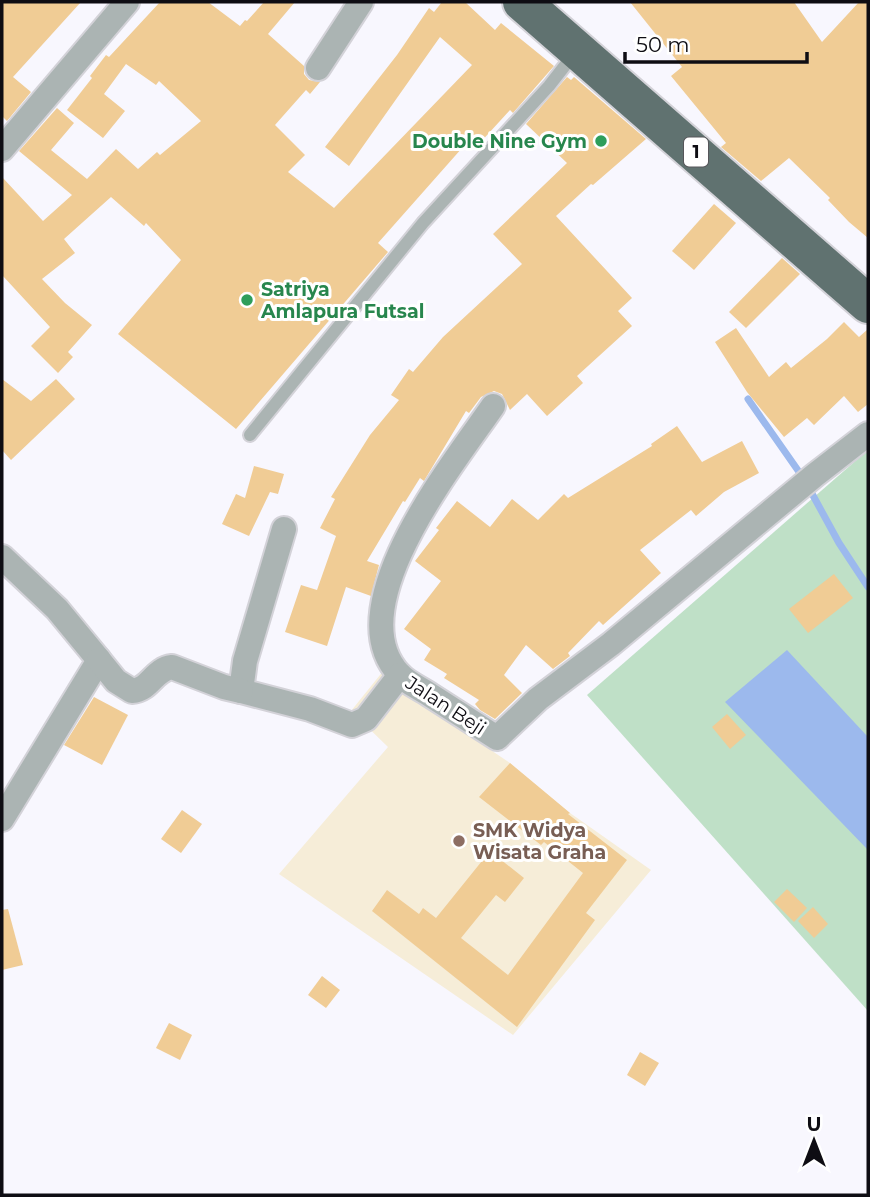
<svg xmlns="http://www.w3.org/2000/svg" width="870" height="1197" viewBox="0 0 870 1197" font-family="Montserrat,sans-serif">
  <rect width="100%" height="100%" fill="#f8f7fe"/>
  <path fill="#f6edd8" d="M 384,670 L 427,707 L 510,763 L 570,813 L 651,870 L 513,1035 L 279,874 L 388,747 L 351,711 Z"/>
  <path fill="#bfe0c7" d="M 868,450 L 868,1011 L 587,695 Z"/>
  <path fill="#9cb9ed" d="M 787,650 L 868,737 L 868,850 L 725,702 Z"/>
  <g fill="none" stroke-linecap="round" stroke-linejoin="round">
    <path stroke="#9cb9ed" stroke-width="7" d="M 748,399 L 804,479 L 839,543 L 868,587"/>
  </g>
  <g fill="#f0cc95">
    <path d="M 2,2 L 81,2 L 13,77 L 31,92 L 7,121 L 2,116 Z"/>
    <path d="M 160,2 L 208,2 L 240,26 L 245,20 L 247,21 L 264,2 L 295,2 L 268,34 L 304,66 L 304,74 L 309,80 L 320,82 L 310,94 L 306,90 L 275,125 L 305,155 L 288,172 L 334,208 L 472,65 L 440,37 L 349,166 L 325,147 L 397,55 L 429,8 L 434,12 L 442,2 L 465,2 L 495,30 L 501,23 L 554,66 L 513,113 L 510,110 L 478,145 L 470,139 L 378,243 L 388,252 L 236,429 L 118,334 L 181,260 L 146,223 L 144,226 L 111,197 L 64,239 L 75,253 L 42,279 L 65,303 L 92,325 L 68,352 L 73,357 L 58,373 L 31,346 L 50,327 L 2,275 L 2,177 L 43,221 L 72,195 L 19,151 L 57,108 L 74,123 L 51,150 L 87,179 L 116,149 L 138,169 L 157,152 L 160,155 L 201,121 L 159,81 L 156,85 L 126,64 L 104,94 L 125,111 L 103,138 L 67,110 L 92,78 L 90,76 L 106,55 L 109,57 Z"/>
    <path d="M 630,2 L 794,2 L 822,42 L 859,2 L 868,2 L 868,238 L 849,222 L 828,200 L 830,198 L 789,158 L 761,181 L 721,147 L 726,143 L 671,76 L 682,67 Z"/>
    <path d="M 567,77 L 571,80 L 574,77 L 646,139 L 593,185 L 591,184 L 556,216 L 632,298 L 618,311 L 632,326 L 577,376 L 583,383 L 547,416 L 527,394 L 510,410 L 502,394 L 494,391 L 481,397 L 469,413 L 466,411 L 424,481 L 420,478 L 405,502 L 403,501 L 367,561 L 379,565 L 371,596 L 346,587 L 327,646 L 285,632 L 301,585 L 317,590 L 336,536 L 320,528 L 335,499 L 331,497 L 370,435 L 399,400 L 391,395 L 409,369 L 413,372 L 443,337 L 522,264 L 493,234 L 567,163 L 526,124 Z"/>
    <path d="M 714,204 L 736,223 L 694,270 L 672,251 Z"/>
    <path d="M 782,258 L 800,274 L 746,328 L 729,312 Z"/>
    <path d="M 844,322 L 859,337 L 868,329 L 868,404 L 858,412 L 844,396 L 814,425 L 807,418 L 784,437 L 747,392 L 715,342 L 736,328 L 769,377 L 786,362 L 791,368 L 827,339 Z"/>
    <path d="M 2,379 L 31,401 L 56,379 L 75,399 L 11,460 L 2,450 Z"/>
    <path d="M 677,426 L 702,462 L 742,441 L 759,473 L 724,492 L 696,516 L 691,510 L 640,550 L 661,573 L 603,625 L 599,621 L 568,653 L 570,656 L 553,669 L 526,645 L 504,675 L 522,693 L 495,719 L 480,710 L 475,704 L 479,700 L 444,678 L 447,674 L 424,660 L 431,649 L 404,629 L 441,581 L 415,561 L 439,530 L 436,528 L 457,501 L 490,527 L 512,499 L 538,520 L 564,494 L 568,498 L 652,446 L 651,444 Z"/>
    <path d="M 254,466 L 284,474 L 278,494 L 270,492 L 249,536 L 222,524 L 236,494 L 245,498 Z"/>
    <path d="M 834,574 L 853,598 L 808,633 L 789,609 Z"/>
    <path d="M 94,697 L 128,715 L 102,765 L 64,745 Z"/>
    <path d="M 727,714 L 746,735 L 730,749 L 712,727 Z"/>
    <path d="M 510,763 L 570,813 L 568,814 L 627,860 L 586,913 L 595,920 L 517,1027 L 372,911 L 387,890 L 419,914 L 423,908 L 436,918 L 490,851 L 524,878 L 505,902 L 496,895 L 461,938 L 508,975 L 583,873 L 544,842 L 541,845 L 479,797 Z"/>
    <path d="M 182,810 L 202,824 L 181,853 L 161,839 Z"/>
    <path d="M 787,889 L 807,908 L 794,922 L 774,902 Z"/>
    <path d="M 813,907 L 828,924 L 814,938 L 798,921 Z"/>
    <path d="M 8,909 L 23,965 L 2,970 L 2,910 Z"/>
    <path d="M 322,976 L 340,990 L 326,1008 L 308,995 Z"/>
    <path d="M 169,1023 L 192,1035 L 180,1060 L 156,1048 Z"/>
    <path d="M 640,1052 L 659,1063 L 645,1086 L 627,1075 Z"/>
  </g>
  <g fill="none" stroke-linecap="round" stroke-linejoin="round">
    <defs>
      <path id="service" d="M 250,435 L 423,223 L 549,86 L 574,54"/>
      <g id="minor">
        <path d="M 318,68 L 361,2"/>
        <path d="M 2,149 L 127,2"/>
        <path d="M 493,406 C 454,463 337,607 399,674 C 407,683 420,688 430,695 C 452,709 475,724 497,738 L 538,699 L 611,644 L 815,475 L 868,434"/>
        <path d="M 284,529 L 245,661 L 241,691 L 310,709 L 352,725 L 366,719 L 400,675"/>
        <path d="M 2,557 L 57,609 L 99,660 L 2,819"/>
        <path d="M 99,660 L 116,681 L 132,691 C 150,690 154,669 172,667 L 224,687 L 241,691"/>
      </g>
      <path id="trunk" d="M 522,2 L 868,304"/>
    </defs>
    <use href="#service" stroke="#d3d2d8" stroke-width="16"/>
    <use href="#minor" stroke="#d3d2d8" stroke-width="28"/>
    <use href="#trunk" stroke="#d3d2d8" stroke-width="42"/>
    <use href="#service" stroke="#abb4b3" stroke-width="12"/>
    <use href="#minor" stroke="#abb4b3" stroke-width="24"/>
    <use href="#trunk" stroke="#607270" stroke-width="38"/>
  </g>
  <g fill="#2e9e5b" stroke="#fff" stroke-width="2.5">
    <circle cx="601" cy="141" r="7"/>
    <circle cx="247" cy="300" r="7"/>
  </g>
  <circle fill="#8d6e63" stroke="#fff" stroke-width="2.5" cx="459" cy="841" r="7"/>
  <g text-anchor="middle" stroke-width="6" stroke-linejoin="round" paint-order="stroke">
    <rect fill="#fff" stroke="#56565a" stroke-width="2" x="684" y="137.5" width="24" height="29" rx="5"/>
    <g font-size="18" font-weight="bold" fill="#0e0d13">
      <text x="696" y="158">1</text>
    </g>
    <g font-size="19" font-weight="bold" fill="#27864d" stroke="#fff" text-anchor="end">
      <text x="587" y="148">Double Nine Gym</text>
      <text x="261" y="296" text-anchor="start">Satriya<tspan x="261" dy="22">Amlapura Futsal</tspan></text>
    </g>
    <g font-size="19" fill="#0e0d13" stroke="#fff">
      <text transform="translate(446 705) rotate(33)" y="7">Jalan Beji</text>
    </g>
    <g font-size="19" font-weight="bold" fill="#785e54" stroke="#fff" text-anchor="start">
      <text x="473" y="837">SMK Widya<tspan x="473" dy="22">Wisata Graha</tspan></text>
    </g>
  </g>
  <rect width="870" height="1197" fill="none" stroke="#0e0d13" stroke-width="7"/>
  <g transform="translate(814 1141)" stroke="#ffffff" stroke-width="5" paint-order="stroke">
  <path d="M0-5L12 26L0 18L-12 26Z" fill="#0e0d13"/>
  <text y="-10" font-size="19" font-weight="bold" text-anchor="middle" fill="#0e0d13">U</text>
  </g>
  <path d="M625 52v10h182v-10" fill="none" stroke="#0e0d13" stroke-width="3.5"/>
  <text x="636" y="52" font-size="21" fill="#0e0d13" stroke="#ffffff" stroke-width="5" paint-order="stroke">50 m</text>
</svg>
